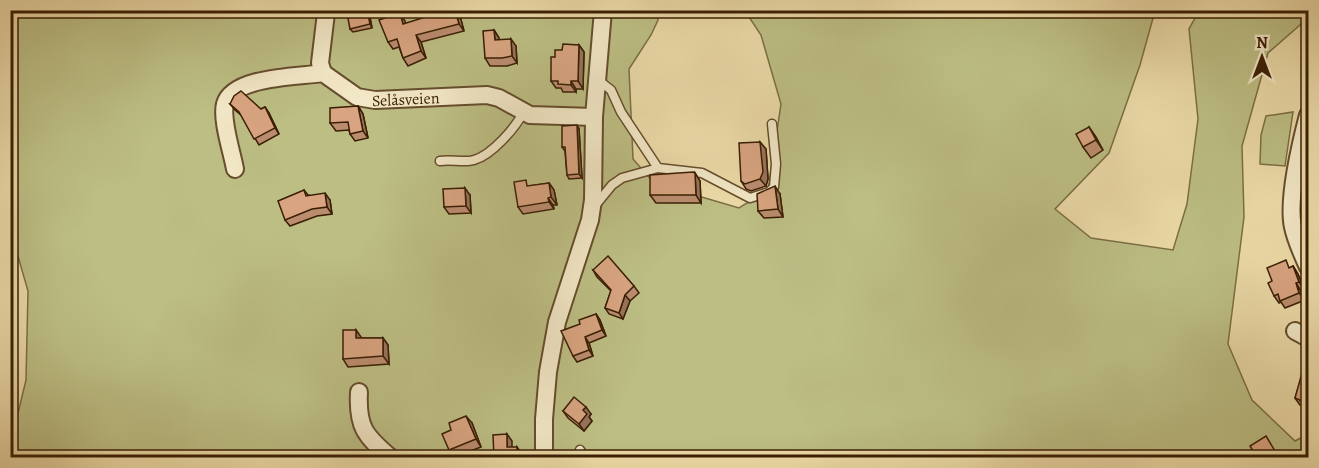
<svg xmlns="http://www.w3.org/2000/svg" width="1319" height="468" viewBox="0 0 1319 468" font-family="Alegreya,serif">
  <rect width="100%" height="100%" fill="#ebdaa7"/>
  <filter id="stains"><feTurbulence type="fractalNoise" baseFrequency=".00333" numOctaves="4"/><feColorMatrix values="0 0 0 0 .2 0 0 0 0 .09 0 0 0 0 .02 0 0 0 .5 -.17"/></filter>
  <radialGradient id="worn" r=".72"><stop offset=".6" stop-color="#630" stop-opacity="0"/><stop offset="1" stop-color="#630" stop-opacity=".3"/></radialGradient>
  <g fill="#bcbe84" stroke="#7b6e44" stroke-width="1.5">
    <path d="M 10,11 L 657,11 L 658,20 L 651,35 L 629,69 L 633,159 L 654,183 L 739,208 L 768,190 L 781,104 L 761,35 L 745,11 L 1155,11 L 1140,65 L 1109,153 L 1055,209 L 1091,238 L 1173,250 L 1187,204 L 1198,119 L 1189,29 L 1199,11 L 1308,11 L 1308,18 L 1268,53 L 1242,146 L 1244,217 L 1228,344 L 1252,400 L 1295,441 L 1308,434 L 1308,457 L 11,457 L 11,435 L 13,434 L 26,380 L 28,291 L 11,232 Z"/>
    <path d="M 1293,112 L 1285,166 L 1260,164 L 1261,135 L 1266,116 Z"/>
  </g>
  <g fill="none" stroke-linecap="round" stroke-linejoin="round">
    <defs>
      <g id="lane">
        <path d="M 598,80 L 611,90 L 621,112 L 658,168 L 702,173 L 750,198 L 769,192 L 774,187 L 776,164 L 772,124"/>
        <path d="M 440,161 C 451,159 464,163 474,160 C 492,155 515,128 523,113"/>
        <path d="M 594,207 L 612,185 L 622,178 L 658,168"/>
        <path d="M 580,450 L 585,458"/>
      </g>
      <g id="street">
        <path d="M 323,73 L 320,63 L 326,13"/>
        <path d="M 1308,115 C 1301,142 1287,200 1293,227 C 1296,241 1302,254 1308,267"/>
        <path id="s1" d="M 235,169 C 232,152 221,120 225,104 C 233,76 299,77 323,73 L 357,97 L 375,100 L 487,95 L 499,98 L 530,115 L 594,117"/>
        <path d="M 1295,331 L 1308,338"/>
        <path d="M 359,392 C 357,427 365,436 391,458"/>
        <path d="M 544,458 L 544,419 L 548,372 L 557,322 L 590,220 L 593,200 L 594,117 L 603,10"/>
      </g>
    </defs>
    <use href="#lane" stroke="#664d2d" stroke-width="11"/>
    <use href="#street" stroke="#664d2d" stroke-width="20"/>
    <use href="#lane" stroke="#f2e7c6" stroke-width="8"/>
    <use href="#street" stroke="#f2e7c6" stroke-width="16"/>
  </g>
  <g fill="#ba8d6f" stroke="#3a1e04" stroke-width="1.5">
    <path d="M 369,12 L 372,28 L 353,32 L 350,29 Z"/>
    <path d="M 400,13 L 406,24 L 460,16 L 464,31 L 421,42 L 426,58 L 408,66 L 403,58 L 399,47 L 393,49 L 388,42 Z"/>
    <path d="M 494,30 L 499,38 L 499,40 L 516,46 L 517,63 L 507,66 L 490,66 L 485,58 Z"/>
    <path d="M 579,45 L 584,52 L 583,89 L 576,89 L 576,92 L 563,92 L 561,88 L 556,88 L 551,81 L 555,57 L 562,50 Z"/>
    <path d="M 230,104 L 261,109 L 265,107 L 269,113 L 279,134 L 259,145 L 242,116 L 235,110 Z"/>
    <path d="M 358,106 L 363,114 L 368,138 L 355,141 L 350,134 L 349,130 L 336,131 L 330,123 Z"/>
    <path d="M 1089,127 L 1103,150 L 1091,158 L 1083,147 Z"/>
    <path d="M 579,129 L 582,178 L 569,179 L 567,175 L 565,151 L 562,147 Z"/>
    <path d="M 760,142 L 766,149 L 768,179 L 766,186 L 751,191 L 746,189 L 741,181 Z"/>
    <path d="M 695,173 L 700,181 L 701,203 L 656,203 L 650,195 Z"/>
    <path d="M 549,183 L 554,190 L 557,205 L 553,205 L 554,209 L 523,214 L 518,207 L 530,186 Z"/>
    <path d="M 304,190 L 308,195 L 330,200 L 332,214 L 317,216 L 290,226 L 285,220 Z"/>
    <path d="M 780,194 L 783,217 L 764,218 L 758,211 Z"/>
    <path d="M 470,195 L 471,213 L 449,214 L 444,207 Z"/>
    <path d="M 1293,266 L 1298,274 L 1304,289 L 1301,291 L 1305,300 L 1285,308 L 1281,302 L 1279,303 L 1274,296 L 1291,267 Z"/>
    <path d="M 593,270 L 634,286 L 639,293 L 630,301 L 623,319 L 609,314 L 605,308 L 611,291 L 597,277 Z"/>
    <path d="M 596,314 L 600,320 L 606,336 L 589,343 L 593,356 L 577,362 L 573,356 L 580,324 Z"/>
    <path d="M 356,330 L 361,338 L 383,338 L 388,345 L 389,364 L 348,367 L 343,359 Z"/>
    <path d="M 1308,356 L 1308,410 L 1305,409 L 1303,406 L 1300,405 L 1295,398 Z"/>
    <path d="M 563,411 L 591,414 L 589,417 L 592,421 L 584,431 L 568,418 Z"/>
    <path d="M 472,423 L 481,447 L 454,457 L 449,450 Z"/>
  </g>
  <g fill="#97735a" stroke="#3a1e04" stroke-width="1.5">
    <path d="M 367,10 L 369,12 L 372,28 L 370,24 Z"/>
    <path d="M 455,10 L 460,16 L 464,31 L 459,24 Z"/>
    <path d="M 400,13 L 405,21 L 409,32 L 403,24 Z"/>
    <path d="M 494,30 L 499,38 L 500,48 L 495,40 Z"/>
    <path d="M 416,35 L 421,42 L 426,58 L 421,51 Z"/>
    <path d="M 511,39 L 516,46 L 517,63 L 512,56 Z"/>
    <path d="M 579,45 L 584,52 L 583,89 L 578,81 Z"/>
    <path d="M 571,81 L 576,89 L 576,92 L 571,85 Z"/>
    <path d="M 358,106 L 363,114 L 368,138 L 363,131 Z"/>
    <path d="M 265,107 L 269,113 L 279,134 L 275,128 Z"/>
    <path d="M 577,125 L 579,129 L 582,178 L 579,174 Z"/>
    <path d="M 1089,127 L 1096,137 L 1103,150 L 1096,140 Z"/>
    <path d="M 760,142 L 766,149 L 768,179 L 766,186 L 760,179 Z"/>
    <path d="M 695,173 L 700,181 L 701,203 L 696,195 Z"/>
    <path d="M 549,183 L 554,190 L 557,205 L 551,197 Z"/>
    <path d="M 775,186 L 780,194 L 783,217 L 778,209 Z"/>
    <path d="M 465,188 L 470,195 L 471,213 L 466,206 Z"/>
    <path d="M 325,193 L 330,200 L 332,214 L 327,207 Z"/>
    <path d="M 548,198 L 553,205 L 554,209 L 549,202 Z"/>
    <path d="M 1293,266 L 1298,274 L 1304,289 L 1299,282 Z"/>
    <path d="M 1296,283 L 1301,291 L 1305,300 L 1299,293 Z"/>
    <path d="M 625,295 L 630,301 L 623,319 L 619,313 Z"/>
    <path d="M 596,314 L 600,320 L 606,336 L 602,330 Z"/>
    <path d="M 356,330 L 361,337 L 362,346 L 356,338 Z"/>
    <path d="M 585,337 L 589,343 L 593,356 L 589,350 Z"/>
    <path d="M 383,338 L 388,345 L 389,364 L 383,356 Z"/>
    <path d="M 586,407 L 591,414 L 589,417 L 592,421 L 584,431 L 579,424 L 583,410 Z"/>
    <path d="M 466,416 L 472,423 L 481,447 L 476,439 Z"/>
    <path d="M 507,434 L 512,441 L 512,455 L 507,447 Z"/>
    <path d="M 517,447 L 522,454 L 522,458 L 517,458 Z"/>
  </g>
  <g fill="#d8a481" stroke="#3a1e04" stroke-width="1.5">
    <path d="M 358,10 L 367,10 L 370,24 L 350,29 L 347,13 Z"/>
    <path d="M 448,10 L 455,10 L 459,24 L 416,35 L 421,51 L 403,58 L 397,39 L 388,42 L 379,20 L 400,13 L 403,24 Z"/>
    <path d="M 494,30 L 495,40 L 511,39 L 512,56 L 502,58 L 485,58 L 483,31 Z"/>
    <path d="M 563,44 L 579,45 L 578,81 L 571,81 L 571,85 L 558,84 L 558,81 L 551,81 L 551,57 L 555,57 L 555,50 L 562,50 Z"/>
    <path d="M 241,91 L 261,109 L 265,107 L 275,128 L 254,139 L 239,112 L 230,104 L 234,96 Z"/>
    <path d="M 358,106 L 363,131 L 350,134 L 348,122 L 330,123 L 330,108 Z"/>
    <path d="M 577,125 L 579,174 L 567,175 L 565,147 L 562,147 L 562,126 Z"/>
    <path d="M 1089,127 L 1096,140 L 1083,147 L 1076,134 Z"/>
    <path d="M 760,142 L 763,172 L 760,179 L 745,184 L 741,181 L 739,143 Z"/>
    <path d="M 693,172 L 695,173 L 696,195 L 650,195 L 650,175 Z"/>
    <path d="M 526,180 L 527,186 L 549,183 L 551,197 L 548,198 L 549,202 L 518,207 L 514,182 Z"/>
    <path d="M 775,186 L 778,209 L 758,211 L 757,194 Z"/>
    <path d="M 465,188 L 466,206 L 444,207 L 443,189 Z"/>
    <path d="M 304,190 L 306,196 L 325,193 L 327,207 L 312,209 L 285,220 L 278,201 Z"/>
    <path d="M 608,256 L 634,286 L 625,295 L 619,313 L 605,308 L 611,290 L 593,270 Z"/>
    <path d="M 1286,260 L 1289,268 L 1293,266 L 1299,282 L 1296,283 L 1299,293 L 1280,301 L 1278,294 L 1274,296 L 1268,283 L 1272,281 L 1267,268 Z"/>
    <path d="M 596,314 L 602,330 L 585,337 L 589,350 L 573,356 L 561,331 L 580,324 L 579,320 Z"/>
    <path d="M 343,330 L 356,330 L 356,338 L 383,338 L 383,356 L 343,359 Z"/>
    <path d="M 1307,355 L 1308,356 L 1308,404 L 1300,401 L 1300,400 L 1295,398 Z"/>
    <path d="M 574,397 L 586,407 L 583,410 L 587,414 L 579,424 L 563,411 Z"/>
    <path d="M 466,416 L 476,439 L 449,450 L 442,434 L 451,430 L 449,423 Z"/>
    <path d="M 507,434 L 507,447 L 517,447 L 517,458 L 494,458 L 493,435 Z"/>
    <path d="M 1266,436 L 1278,456 L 1275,458 L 1257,458 L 1250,446 Z"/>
  </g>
  <g text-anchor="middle" stroke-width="4.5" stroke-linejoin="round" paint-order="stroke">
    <g font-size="16" fill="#3a1e04" stroke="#f2e7c6">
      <text dy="6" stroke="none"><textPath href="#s1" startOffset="264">Selåsveien</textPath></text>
    </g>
  </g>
  <rect width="1319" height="468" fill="none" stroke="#ebdaa7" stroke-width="36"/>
  <rect x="12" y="12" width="1295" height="444" fill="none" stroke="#3a1e04" stroke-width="3"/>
  <rect x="18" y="18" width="1283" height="432" fill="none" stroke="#3a1e04" stroke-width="1.5"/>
  <g transform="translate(1262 57)" stroke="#f2e7c6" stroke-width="4.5" paint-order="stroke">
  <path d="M0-4.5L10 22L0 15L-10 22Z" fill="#3a1e04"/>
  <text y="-9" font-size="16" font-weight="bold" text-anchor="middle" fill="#3a1e04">N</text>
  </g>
  <rect width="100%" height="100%" filter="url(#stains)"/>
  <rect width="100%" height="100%" fill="url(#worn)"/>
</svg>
